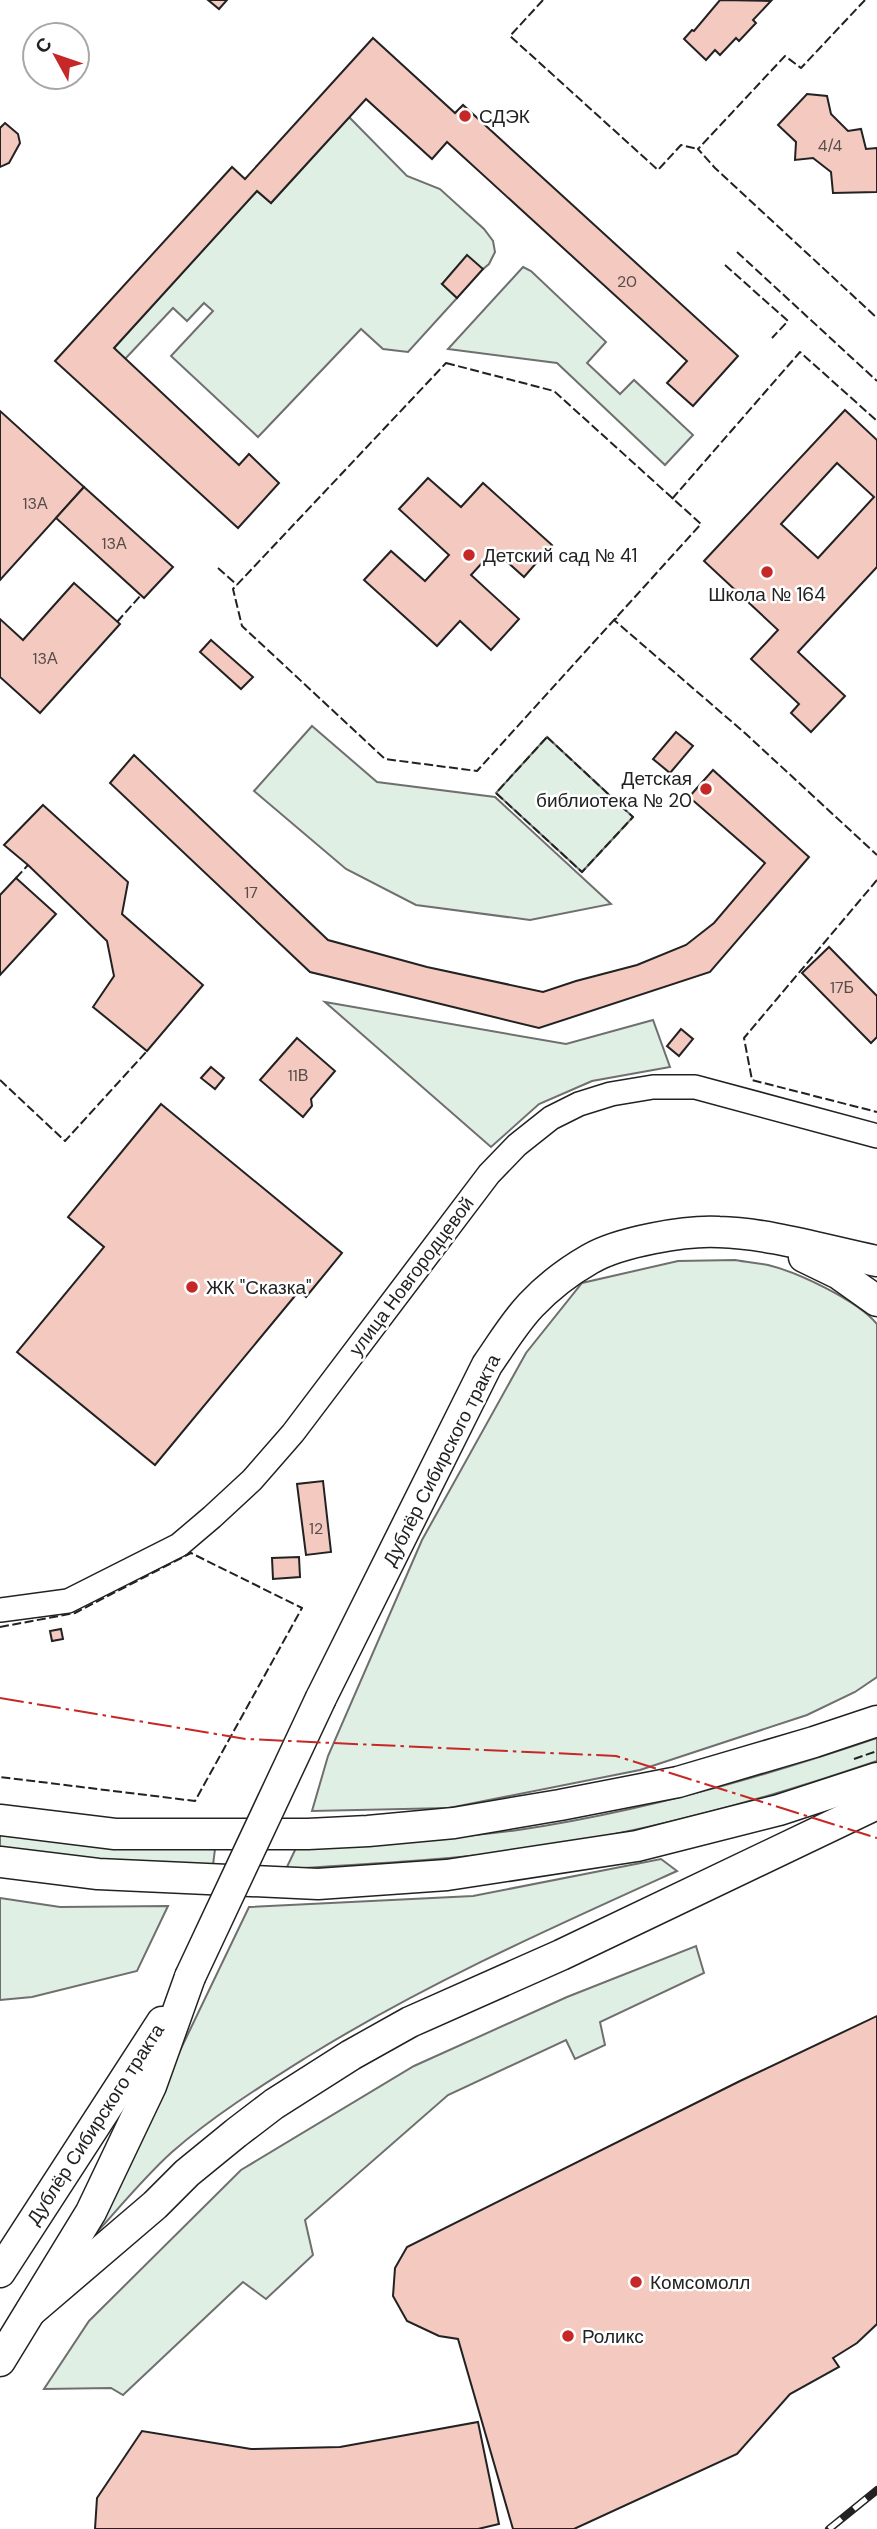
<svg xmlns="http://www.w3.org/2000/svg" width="877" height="2529" viewBox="0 0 877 2529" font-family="'DM Sans',sans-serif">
  <rect width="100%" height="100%" fill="#fff"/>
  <g fill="#e0efe3" stroke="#6f6f6f" stroke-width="2">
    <path d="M 349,117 L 407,176 L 440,189 L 484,229 L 493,241 L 495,252 L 489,264 L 483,269 L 442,284 L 457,298 L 408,352 L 383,349 L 361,329 L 258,437 L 171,356 L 213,311 L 204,303 L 187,321 L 173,308 L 125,359 L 114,348 L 257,191 L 271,203 Z"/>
    <path d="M 523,267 L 531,271 L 606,342 L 587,363 L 620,394 L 634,380 L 693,435 L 665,465 L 557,363 L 448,349 Z"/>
    <path d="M 312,726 L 377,782 L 495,797 L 611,904 L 530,920 L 416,905 L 346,869 L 254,791 Z"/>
    <path d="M 547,737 L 633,817 L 582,872 L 496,793 Z"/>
    <path d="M 325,1002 L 566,1044 L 653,1020 L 670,1067 L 592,1081 L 539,1104 L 491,1147 Z"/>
    <path d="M 735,1260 C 746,1262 757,1263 768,1265 C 797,1272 857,1300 877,1324 L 877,1677 L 855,1692 L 807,1715 L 640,1770 L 449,1808 L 312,1811 L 328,1756 L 422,1540 L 526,1353 L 582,1283 L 678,1261 Z"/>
    <path d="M 877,1738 L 877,1761 C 766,1799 652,1831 536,1848 C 453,1860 370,1864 286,1869 L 296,1848 C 370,1843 444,1840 518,1830 C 640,1812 760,1778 877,1738 Z"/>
    <path d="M 0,1835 L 64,1842 L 215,1849 L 213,1865 L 71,1859 L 0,1853 Z"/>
    <path d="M 661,1859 L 677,1871 C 551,1928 425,1984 307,2057 C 261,2086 213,2116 172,2152 C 142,2179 116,2212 88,2242 L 249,1907 L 473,1896 Z"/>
    <path d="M 0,1898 L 60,1907 L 168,1906 L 137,1971 L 32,1997 L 0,2000 Z"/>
    <path d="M 696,1946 L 704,1973 L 600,2022 L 605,2045 L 575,2059 L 566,2040 L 448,2095 L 305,2220 L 313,2255 L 266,2299 L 243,2282 L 123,2395 L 111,2388 L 44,2389 L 89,2321 L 241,2170 L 414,2066 L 567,1997 Z"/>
  </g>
  <g fill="#f3c9c0" stroke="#222" stroke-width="2" fill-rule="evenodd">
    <path d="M 208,0 L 227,0 L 219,9 Z"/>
    <path d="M 720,0 L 771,1 L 753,20 L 756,23 L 739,41 L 736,38 L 720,55 L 715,50 L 706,60 L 684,39 L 692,30 L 694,31 Z"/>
    <path d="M 373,38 L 455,113 L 463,105 L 738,356 L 693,406 L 667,383 L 687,361 L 447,142 L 432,159 L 366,99 L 271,203 L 257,191 L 114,348 L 239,465 L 249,454 L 279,483 L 238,528 L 55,361 L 232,167 L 245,179 Z"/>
    <path d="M 807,94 L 827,96 L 831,114 L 848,131 L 861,129 L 866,149 L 877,148 L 877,192 L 833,193 L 831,172 L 813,158 L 795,160 L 796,142 L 778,125 Z"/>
    <path d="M 5,123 L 18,134 L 20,143 L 9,163 L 0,167 L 0,128 Z"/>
    <path d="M 467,255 L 483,269 L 457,298 L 442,284 Z"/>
    <path d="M 845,410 L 877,440 L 877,567 L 798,652 L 845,696 L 811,732 L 791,713 L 799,704 L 751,659 L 778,630 L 704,561 ZM 837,463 L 874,497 L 818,558 L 781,524 Z"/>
    <path d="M 0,411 L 84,487 L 0,580 Z"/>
    <path d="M 428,478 L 461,507 L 483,483 L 552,545 L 524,577 L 494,550 L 471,575 L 519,619 L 491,650 L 460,621 L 437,646 L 364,580 L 391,551 L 425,581 L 449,555 L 399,509 Z"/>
    <path d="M 84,487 L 173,567 L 144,598 L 56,518 Z"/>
    <path d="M 74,583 L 120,624 L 40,713 L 0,677 L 0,619 L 23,640 Z"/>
    <path d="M 211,640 L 253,677 L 241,689 L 200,652 Z"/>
    <path d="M 676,732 L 693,746 L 670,773 L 653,759 Z"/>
    <path d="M 134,755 L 328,940 L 427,967 L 543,992 L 576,981 L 637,965 L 686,945 L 714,923 L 765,863 L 689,797 L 713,770 L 809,857 L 710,972 L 539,1028 L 310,972 L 110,783 Z"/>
    <path d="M 43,805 L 128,882 L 122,914 L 203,985 L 147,1051 L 93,1007 L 114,976 L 107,941 L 28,865 L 4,845 Z"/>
    <path d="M 16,878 L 56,914 L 0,975 L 0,895 Z"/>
    <path d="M 829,947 L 877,996 L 877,1037 L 871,1043 L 802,973 Z"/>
    <path d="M 681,1029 L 693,1039 L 679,1056 L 667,1046 Z"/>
    <path d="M 297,1038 L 335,1071 L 311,1099 L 312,1106 L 303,1117 L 260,1080 Z"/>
    <path d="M 211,1067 L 224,1078 L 215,1089 L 201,1078 Z"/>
    <path d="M 161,1104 L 342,1253 L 306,1297 L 299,1291 L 155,1465 L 17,1352 L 104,1247 L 68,1217 Z"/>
    <path d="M 323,1481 L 331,1552 L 306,1555 L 297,1484 Z"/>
    <path d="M 299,1557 L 300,1577 L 273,1579 L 272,1558 Z"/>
    <path d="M 61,1629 L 63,1639 L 52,1641 L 50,1631 Z"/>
    <path d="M 877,2016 L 877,2324 L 857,2343 L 833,2358 L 839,2367 L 790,2394 L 737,2454 L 574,2529 L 513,2529 L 458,2339 L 439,2336 L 407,2321 L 393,2296 L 395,2268 L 407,2247 L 740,2081 Z"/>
    <path d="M 478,2422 L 499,2524 L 478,2529 L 95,2529 L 97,2498 L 142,2431 L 251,2449 L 340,2447 Z"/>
  </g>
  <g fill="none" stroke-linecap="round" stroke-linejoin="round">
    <defs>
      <path id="tertiary" d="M 0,1610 L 68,1601 L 179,1545 L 212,1517 L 252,1480 L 293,1433 L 489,1174 L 517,1145 L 551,1118 L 579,1104 L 611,1094 L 653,1087 L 695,1087 L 877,1136"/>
      <g id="primary">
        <path d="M 804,1257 L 839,1274 L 877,1301"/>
        <path d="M 321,1698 L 487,1365 C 501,1345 514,1323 531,1305 C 548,1287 569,1271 590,1259 C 619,1242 686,1230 719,1232 C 768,1233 828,1251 877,1261"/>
        <path d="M 0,1820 L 115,1834 L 308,1834 L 368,1831 L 454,1823 L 560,1805 L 678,1782 L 814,1742 L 877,1721"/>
        <path d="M 0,1862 L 98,1874 L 318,1884 L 447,1875 L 637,1846 L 779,1810 L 877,1778"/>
        <path d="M 0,2272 L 162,2022"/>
        <path d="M 31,2311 L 155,2205 L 187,2173 L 236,2133 L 274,2104 L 351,2055 L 410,2022 L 561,1955 L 877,1804"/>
        <path d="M 0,2361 L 91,2212 L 151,2086 L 190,1977"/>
      </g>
    </defs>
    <use href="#tertiary" stroke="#222" stroke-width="26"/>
    <use href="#primary" stroke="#222" stroke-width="33"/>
    <use href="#tertiary" stroke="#fff" stroke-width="23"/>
    <use href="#primary" stroke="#fff" stroke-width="30"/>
    <defs>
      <path id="rail" d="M 829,2529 L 877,2490"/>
    </defs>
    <use href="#rail" stroke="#222" stroke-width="8"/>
    <use href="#rail" stroke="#fff" stroke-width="5" stroke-dasharray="16" stroke-linecap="butt"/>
    <defs>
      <path id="primary-bridge" d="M 190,1977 L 321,1698"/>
    </defs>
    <use href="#primary-bridge" stroke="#222" stroke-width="33" stroke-linecap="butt"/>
    <use href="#primary-bridge" stroke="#fff" stroke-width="30"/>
    <g stroke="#222" stroke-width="2" stroke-dasharray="9 3.5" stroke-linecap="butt">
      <path d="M 543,0 L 510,36 L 658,170 L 681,145 L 698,149"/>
      <path d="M 865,0 L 801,68 L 785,56 L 698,149 L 715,168 L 877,318"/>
      <path d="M 737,252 L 877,381"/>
      <path d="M 725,265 L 788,321 L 772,338"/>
      <path d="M 446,363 L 554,391 L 701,524 L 477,771 L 385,759 L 242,626 L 233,589 Z"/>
      <path d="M 672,499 L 800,352 L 877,421"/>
      <path d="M 218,568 L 237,585"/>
      <path d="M 617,618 L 614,620 L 746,734 L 877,855"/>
      <path d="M 117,622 L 141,595"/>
      <path d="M 547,737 L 633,817 L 582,872 L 496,793 Z"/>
      <path d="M 16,878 L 28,865"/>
      <path d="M 877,880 L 744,1038 L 752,1080 L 877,1112"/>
      <path d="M 0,1080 L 65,1141 L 147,1051"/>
      <path d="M 0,1627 L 75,1613 L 191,1553 L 302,1608 L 195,1801 L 0,1777"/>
      <path d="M 854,1759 L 877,1751"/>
    </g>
    <path stroke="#c62828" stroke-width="2" stroke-dasharray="24 5 3.5 5" stroke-linecap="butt" d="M 0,1698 L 246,1739 L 616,1756 L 877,1838"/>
  </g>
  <g fill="#c62828" stroke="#fff" stroke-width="2.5">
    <circle cx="465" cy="116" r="7"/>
    <circle cx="469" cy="555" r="7"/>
    <circle cx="767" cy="572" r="7"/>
    <circle cx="706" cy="789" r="7"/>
    <circle cx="192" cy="1287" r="7"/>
    <circle cx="636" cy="2282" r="7"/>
    <circle cx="568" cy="2336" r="7"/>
  </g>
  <g text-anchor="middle" stroke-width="5" stroke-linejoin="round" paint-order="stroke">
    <g font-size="16" fill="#564c4a">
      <text x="830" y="151">4/4</text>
      <text x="627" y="287">20</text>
      <text x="35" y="509">13А</text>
      <text x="114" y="549">13А</text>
      <text x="45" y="664">13А</text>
      <text x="251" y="898">17</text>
      <text x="842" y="993">17Б</text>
      <text x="298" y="1081">11В</text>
      <text x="316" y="1534">12</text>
    </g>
    <g font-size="19" fill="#222" stroke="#fff" text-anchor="start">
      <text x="479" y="123">СДЭК</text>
      <text x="483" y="562">Детский сад № 41</text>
      <text x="767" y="601" text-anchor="middle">Школа № 164</text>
      <text x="692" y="785" text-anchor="end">Детская<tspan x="692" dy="22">библиотека № 20</tspan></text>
      <text x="206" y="1294">ЖК "Сказка"</text>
      <text x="650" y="2289">Комсомолл</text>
      <text x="582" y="2343">Роликс</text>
    </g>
    <g font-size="19" fill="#222" stroke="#fff">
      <text transform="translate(411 1276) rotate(-53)" y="7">улица Новгородцевой</text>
      <text transform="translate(441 1460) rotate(-63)" y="7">Дублёр Сибирского тракта</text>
      <text transform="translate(95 2124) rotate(-57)" y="7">Дублёр Сибирского тракта</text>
    </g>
  </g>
  <g transform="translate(56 56) rotate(310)"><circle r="33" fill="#ffffff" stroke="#a7a7a7" stroke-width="2"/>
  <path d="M0-5L12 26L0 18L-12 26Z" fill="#c62828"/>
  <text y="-10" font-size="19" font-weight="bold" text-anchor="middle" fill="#222222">С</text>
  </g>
</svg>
